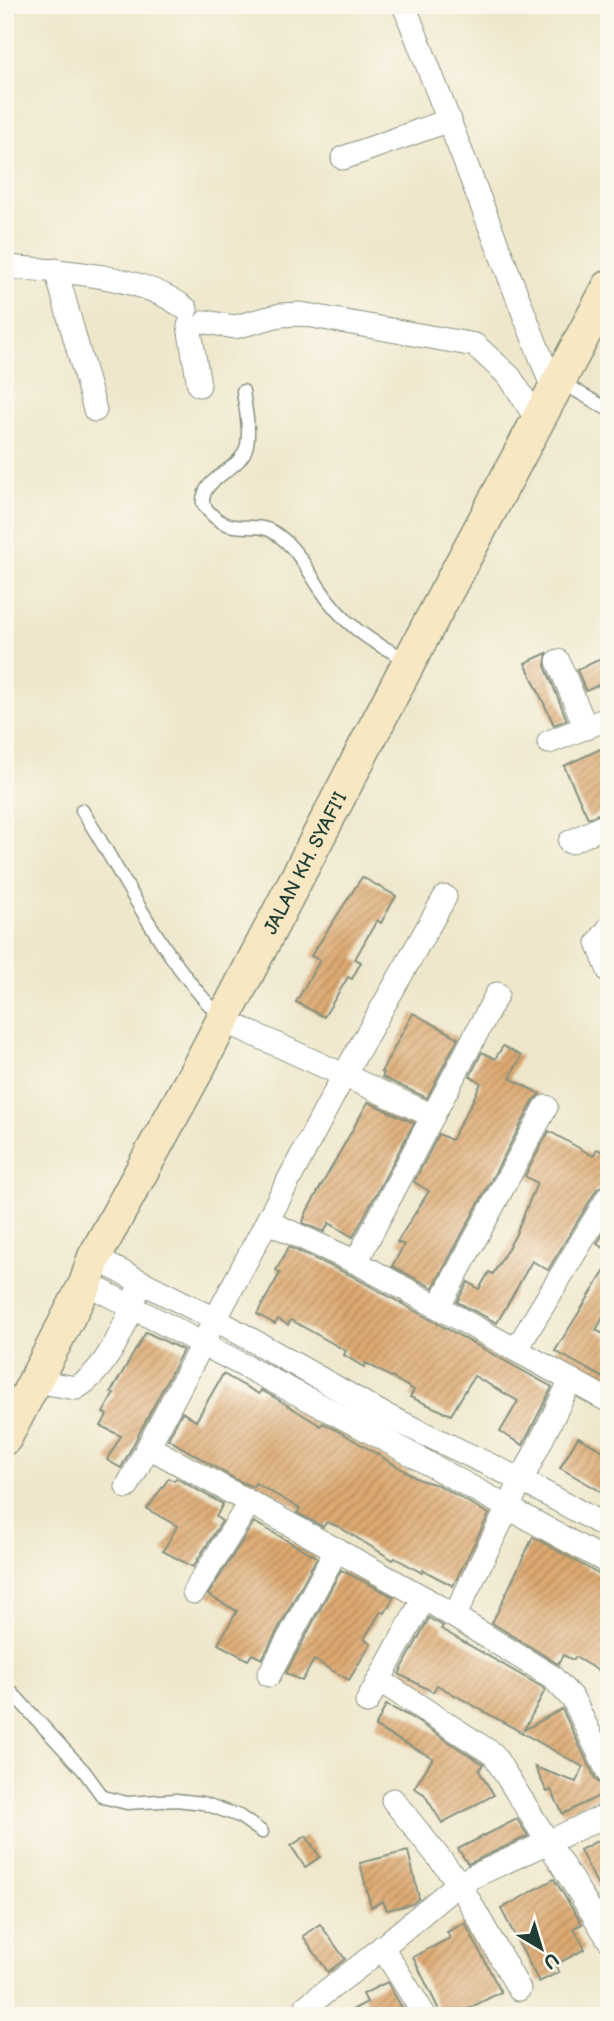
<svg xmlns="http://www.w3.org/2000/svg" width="614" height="2021" viewBox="0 0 614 2021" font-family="'Balsamiq Sans',sans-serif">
  <defs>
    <pattern id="building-hatch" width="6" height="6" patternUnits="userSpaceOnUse" patternTransform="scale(1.75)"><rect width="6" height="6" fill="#dda971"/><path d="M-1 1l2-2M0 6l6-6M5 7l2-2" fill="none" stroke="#b38b5e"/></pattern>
  </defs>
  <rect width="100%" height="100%" fill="#fbf7ec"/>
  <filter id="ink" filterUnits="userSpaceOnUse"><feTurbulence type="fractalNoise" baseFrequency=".0143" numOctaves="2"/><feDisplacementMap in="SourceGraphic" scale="14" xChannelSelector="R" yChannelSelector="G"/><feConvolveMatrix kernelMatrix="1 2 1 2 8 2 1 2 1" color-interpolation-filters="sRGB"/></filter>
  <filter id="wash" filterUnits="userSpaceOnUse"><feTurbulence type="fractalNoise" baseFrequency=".00686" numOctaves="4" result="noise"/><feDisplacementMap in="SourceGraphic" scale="28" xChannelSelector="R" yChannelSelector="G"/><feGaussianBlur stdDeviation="1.57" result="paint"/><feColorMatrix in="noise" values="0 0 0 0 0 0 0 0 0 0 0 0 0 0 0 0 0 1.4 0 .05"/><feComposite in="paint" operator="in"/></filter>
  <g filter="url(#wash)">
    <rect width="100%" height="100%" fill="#efe7cc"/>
    <g id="blocks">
      <g fill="url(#building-hatch)">
        <path d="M 547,653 L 545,666 L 567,720 L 554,725 L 525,663 Z"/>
        <path d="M 609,655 L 609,680 L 586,691 L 577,670 Z"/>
        <path d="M 609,745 L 609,810 L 588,818 L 564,766 Z"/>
        <path d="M 362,877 L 396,896 L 381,923 L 377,920 L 355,959 L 361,962 L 352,979 L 348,977 L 324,1017 L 296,1002 L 320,960 L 311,956 Z"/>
        <path d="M 413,1013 L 458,1038 L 427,1098 L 382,1077 L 384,1073 L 381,1072 Z"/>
        <path d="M 503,1046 L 521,1056 L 510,1078 L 540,1094 L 534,1100 L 433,1288 L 392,1266 L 404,1245 L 397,1242 L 429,1191 L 414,1182 L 439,1134 L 451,1140 L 470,1106 L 481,1083 L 470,1076 L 482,1052 L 495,1059 Z"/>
        <path d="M 368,1102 L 414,1123 L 353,1237 L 329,1223 L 324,1232 L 303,1223 L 306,1213 Z"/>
        <path d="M 549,1131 L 593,1156 L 597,1149 L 609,1155 L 609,1182 L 597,1189 L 548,1270 L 532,1261 L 497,1323 L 457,1302 L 468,1282 L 479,1289 L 489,1272 L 493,1274 L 515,1236 L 537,1183 L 525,1176 Z"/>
        <path d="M 609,1223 L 609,1251 L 597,1244 Z"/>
        <path d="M 289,1247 L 350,1275 L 552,1387 L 523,1445 L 500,1432 L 518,1401 L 474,1376 L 451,1415 L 410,1397 L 414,1390 L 366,1363 L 364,1367 L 344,1355 L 346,1351 L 291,1320 L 288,1325 L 278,1319 L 275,1324 L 257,1314 L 280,1273 L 276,1270 Z"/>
        <path d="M 609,1264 L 609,1307 L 596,1330 L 609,1337 L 609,1381 L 555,1351 Z"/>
        <path d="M 146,1332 L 183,1350 L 121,1468 L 107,1460 L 121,1436 L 101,1426 L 107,1415 L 103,1413 L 114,1393 L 111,1392 Z"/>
        <path d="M 223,1374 L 259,1394 L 261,1390 L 279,1400 L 321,1426 L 323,1423 L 342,1433 L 420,1480 L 438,1485 L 489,1514 L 453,1586 L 423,1570 L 422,1573 L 395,1558 L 393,1560 L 339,1527 L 327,1522 L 323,1527 L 297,1513 L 300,1509 L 292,1504 L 255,1483 L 253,1487 L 237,1480 L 168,1439 L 182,1412 L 196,1421 Z"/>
        <path d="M 578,1437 L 609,1454 L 609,1496 L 560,1468 Z"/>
        <path d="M 169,1478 L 174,1481 L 176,1478 L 223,1504 L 216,1517 L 222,1521 L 193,1567 L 163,1551 L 177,1526 L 147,1509 Z"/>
        <path d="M 254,1522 L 317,1557 L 262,1659 L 252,1654 L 248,1660 L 218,1644 L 237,1611 L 208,1595 Z"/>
        <path d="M 533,1537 L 609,1580 L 609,1677 L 575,1657 L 573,1660 L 563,1655 L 558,1664 L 492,1623 Z"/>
        <path d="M 341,1570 L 394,1597 L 385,1613 L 381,1611 L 364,1639 L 371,1643 L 349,1680 L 314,1660 L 302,1681 L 286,1673 Z"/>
        <path d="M 429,1618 L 443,1626 L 441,1629 L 542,1687 L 545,1690 L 524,1730 L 562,1709 L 596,1780 L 609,1791 L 563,1814 L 551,1790 L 547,1792 L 535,1767 L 576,1782 L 583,1767 L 437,1685 L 433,1692 L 399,1674 Z"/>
        <path d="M 386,1705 L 407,1715 L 483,1764 L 479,1771 L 494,1795 L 442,1823 L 424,1794 L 414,1788 L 433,1758 L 375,1727 Z"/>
        <path d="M 517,1819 L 528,1836 L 468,1864 L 458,1849 Z"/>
        <path d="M 609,1835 L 609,1908 L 580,1850 Z"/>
        <path d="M 306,1836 L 320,1857 L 305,1867 L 291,1846 Z"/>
        <path d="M 408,1851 L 419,1898 L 412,1904 L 387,1910 L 383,1901 L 371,1907 L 360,1863 Z"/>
        <path d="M 554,1879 L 582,1924 L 574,1928 L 585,1949 L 555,1965 L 559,1972 L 539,1982 L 501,1909 Z"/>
        <path d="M 465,1923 L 501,1992 L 454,2016 L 442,2016 L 413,1957 L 450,1938 L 447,1932 Z"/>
        <path d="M 320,1924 L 345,1959 L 328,1972 L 303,1936 Z"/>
        <path d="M 387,1982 L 407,2016 L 341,2016 L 367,2002 L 363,1994 Z"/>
      </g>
    </g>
  </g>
  <g filter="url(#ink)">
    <use href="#blocks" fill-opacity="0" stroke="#879280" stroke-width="2"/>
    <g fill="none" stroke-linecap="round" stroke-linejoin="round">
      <defs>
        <g id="lane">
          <path d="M 561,382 L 609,410"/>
          <path d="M 243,391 C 245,408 252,435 245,451 C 236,472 201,478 203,504 C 228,541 253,518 275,533 C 296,547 305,566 319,587 C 342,623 371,644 410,660"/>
          <path d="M 82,810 C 123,875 166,964 221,1017"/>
          <path d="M 5,1685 L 84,1771 L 103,1797 L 127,1803 L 176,1800 L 203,1803 L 239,1816 L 262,1832"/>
        </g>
        <g id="street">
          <path d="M 404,5 L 554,391"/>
          <path d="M 343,158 L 450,120"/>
          <path d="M 5,267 C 61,271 142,274 186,309"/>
          <path d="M 56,270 L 95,410"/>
          <path d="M 206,322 L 235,327 L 280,315 L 301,314 L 475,345 L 510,377 L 538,421"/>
          <path d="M 189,326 L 199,385"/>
          <path d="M 558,661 L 586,728"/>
          <path d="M 549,742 L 609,718"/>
          <path d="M 570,842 L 609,824"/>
          <path d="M 609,928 L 598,943 L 609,971"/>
          <path d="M 223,1020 L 433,1116"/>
          <path d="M 268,1222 L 356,1262 L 609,1401"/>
          <path d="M 94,1258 L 213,1318 L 381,1413 L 519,1479 L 609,1528"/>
          <path d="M 356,1262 L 497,994"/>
          <path d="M 86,1283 L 369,1431 L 609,1563"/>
          <path d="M 439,1306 L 546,1107"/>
          <path d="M 516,1350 L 609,1196"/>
          <path d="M 35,1381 L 76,1388 C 106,1371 127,1324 137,1292"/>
          <path d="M 149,1447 L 424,1598 L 551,1676 L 573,1699 L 609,1774"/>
          <path d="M 127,1487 L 343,1077 L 445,897"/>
          <path d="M 194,1592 L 250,1502"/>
          <path d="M 455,1615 L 571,1380"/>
          <path d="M 269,1675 L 337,1549"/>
          <path d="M 379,1680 L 493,1754 L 609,1940"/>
          <path d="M 367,1702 L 424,1598"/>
          <path d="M 393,1800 L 459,1883 L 519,1989"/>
          <path d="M 382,1947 L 425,2016"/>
          <path d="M 307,2006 L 361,1965 L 459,1883 L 609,1814"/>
        </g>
        <g id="secondary">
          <path id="s1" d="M 5,1438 L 86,1283 L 94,1258 L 197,1070 L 410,660 L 609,287"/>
        </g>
      </defs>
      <use href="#lane" stroke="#879280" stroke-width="15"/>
      <use href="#street" stroke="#879280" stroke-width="25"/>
      <use href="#secondary" stroke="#879280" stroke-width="36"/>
      <use href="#lane" stroke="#fff" stroke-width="12"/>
      <use href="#street" stroke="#fff" stroke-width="23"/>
      <use href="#secondary" stroke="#f7e8c3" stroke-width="33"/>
    </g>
  </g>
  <g text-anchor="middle" stroke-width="6" stroke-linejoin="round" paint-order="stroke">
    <g font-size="19" fill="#1f3d34" stroke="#fbf7ec">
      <text dy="7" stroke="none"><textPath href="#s1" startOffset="649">JALAN KH. SYAFI'I</textPath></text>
    </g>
  </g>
  <rect width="614" height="2021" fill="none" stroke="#fbf7ec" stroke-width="28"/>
  <g transform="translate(541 1948) rotate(142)" stroke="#fbf7ec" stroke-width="5" paint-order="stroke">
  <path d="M0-5L12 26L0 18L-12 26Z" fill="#1f3d34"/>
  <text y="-10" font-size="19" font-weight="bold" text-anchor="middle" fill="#1f3d34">U</text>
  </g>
</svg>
